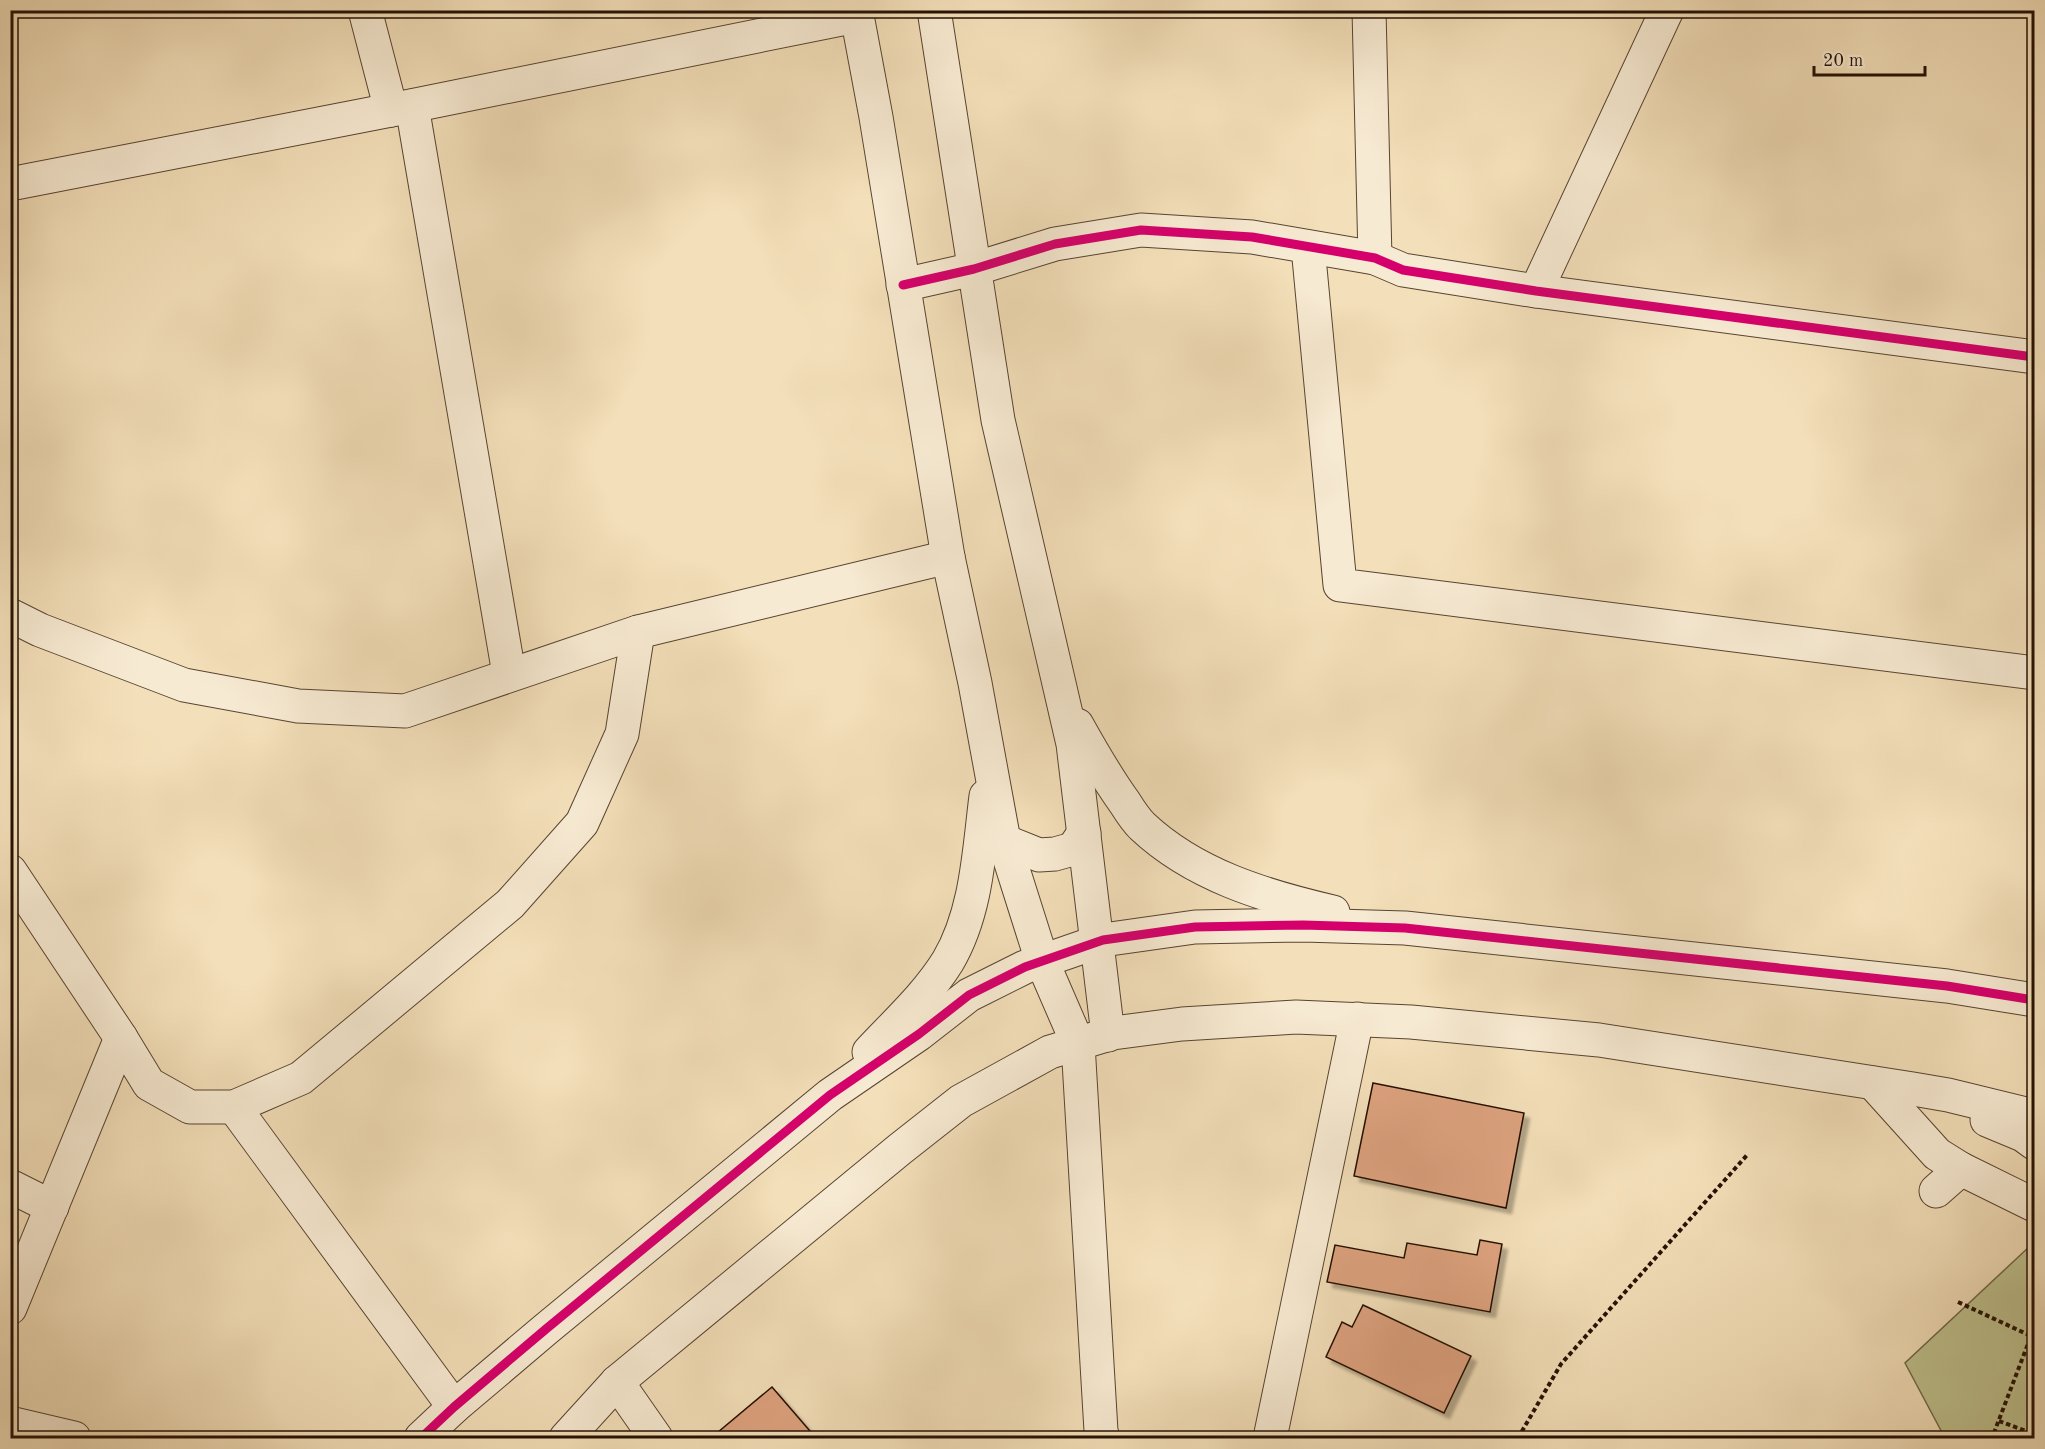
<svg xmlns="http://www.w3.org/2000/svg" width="2045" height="1449" viewBox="0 0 2045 1449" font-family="'Old Standard TT',serif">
  <defs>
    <filter id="shadow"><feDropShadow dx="5.5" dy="5.5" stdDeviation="1.5" flood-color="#0004"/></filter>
  </defs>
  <rect width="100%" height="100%" fill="#f3dfb9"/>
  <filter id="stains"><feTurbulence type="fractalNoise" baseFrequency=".00333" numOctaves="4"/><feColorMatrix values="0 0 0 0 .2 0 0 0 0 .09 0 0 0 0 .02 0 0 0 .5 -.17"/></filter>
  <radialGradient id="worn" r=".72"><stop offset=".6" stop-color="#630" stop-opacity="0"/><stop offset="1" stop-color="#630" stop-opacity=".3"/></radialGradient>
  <path fill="#bec18e" stroke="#716949" stroke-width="1.5" d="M 2030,1246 L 2034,1250 L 2034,1438 L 1945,1438 L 1905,1363 Z"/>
  <g fill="#dda27f" stroke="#241104" stroke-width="1.5" filter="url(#shadow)">
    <path d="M 1373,1083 L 1524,1113 L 1506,1208 L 1354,1176 Z"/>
    <path d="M 1480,1240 L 1502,1244 L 1490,1312 L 1327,1282 L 1335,1245 L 1404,1258 L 1407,1243 L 1477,1255 Z"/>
    <path d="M 1363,1305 L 1471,1356 L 1444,1413 L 1326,1357 L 1342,1322 L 1352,1327 Z"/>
    <path d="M 772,1387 L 816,1438 L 711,1438 Z"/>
  </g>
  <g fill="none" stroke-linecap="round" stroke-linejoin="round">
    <defs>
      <g id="minor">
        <path d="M 365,10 L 391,110"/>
        <path d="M 856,10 L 876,117 L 948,557 L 975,683 L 1004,841 L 1042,961 L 1078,1044 L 1101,1431 L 1103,1438"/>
        <path d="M 934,10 L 998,420 L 1073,744 L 1108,1035"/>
        <path d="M 1369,10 L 1375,258"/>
        <path d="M 412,106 L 509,674"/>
        <path d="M 10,184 L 391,110 L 856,16"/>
        <path d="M 1308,247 L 1340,585 L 2034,673"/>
        <path d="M 903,285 L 974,269 L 1055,244 L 1141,230 L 1252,237 L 1375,258 L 1403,270 L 1536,291 L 2034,357"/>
        <path d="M 1536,291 L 1667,10"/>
        <path d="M 10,615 L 40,630 L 184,685 L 298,706 L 405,711 L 638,632 L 948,557"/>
        <path d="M 1077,725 C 1092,752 1107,778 1125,803 C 1130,811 1135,819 1142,826 C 1194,875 1264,896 1333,912"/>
        <path d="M 1004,841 L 1039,855 L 1055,854 L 1073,849 L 1084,833"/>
        <path d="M 10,871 L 121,1038 L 149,1084 L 190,1107 L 234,1107 L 301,1078 L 510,904 L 582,823 L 622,734 L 638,632"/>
        <path d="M 869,1052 C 896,1023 927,995 948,961 C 977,912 979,851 986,796"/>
        <path d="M 1873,1083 L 1937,1154 L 1961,1169 L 2034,1205"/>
        <path d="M 234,1107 L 454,1407"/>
        <path d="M 1987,1120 L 2023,1135 L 2034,1143"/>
        <path d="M 10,1186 L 52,1207"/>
        <path d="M 1936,1191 L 1961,1169"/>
        <path d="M 10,1308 L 121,1038"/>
        <path d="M 617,1382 L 656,1438"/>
        <path d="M 10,1423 L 74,1438"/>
        <path d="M 421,1438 L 454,1407 L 546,1329 L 830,1095 L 919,1034 L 969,995 L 1025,967 L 1103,940 L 1195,927 L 1303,925 L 1405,928 L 1947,986 L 2034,1000"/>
        <path d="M 566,1438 L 617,1382 L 900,1149 L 961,1101 L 1050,1052 L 1113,1033 L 1182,1024 L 1296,1017 L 1411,1022 L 1599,1040 L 1913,1089 L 1948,1095 L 2034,1116"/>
        <path d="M 1270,1438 L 1357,1019"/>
      </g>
    </defs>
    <use href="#minor" stroke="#584431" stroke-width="35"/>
    <g stroke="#241104" stroke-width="4" stroke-dasharray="4.5 3" stroke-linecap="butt">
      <path d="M 1958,1302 L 2031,1336 L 1992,1438"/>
      <path d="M 1999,1421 L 2034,1434"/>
      <path d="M 1518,1438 L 1561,1364 L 1748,1154"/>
    </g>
    <use href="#minor" stroke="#f7ead2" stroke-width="33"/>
    <defs>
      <g id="cycleway">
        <path d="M 903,285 L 974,269 L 1055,244 L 1141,230 L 1252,237 L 1375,258 L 1403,270 L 1536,291 L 2034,357"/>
        <path d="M 421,1438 L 454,1407 L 546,1329 L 830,1095 L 919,1034 L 969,995 L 1025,967 L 1103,940 L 1195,927 L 1303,925 L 1405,928 L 1947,986 L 2034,1000"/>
      </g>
    </defs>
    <use href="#cycleway" stroke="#f7ead2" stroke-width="13"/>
    <use href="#cycleway" stroke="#d6006c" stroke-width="9"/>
  </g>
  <rect width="2045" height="1449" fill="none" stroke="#f3dfb9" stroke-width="36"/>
  <rect x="12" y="12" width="2021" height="1425" fill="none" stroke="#241104" stroke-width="3"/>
  <rect x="18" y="18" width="2009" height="1413" fill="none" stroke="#241104" stroke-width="1.5"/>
  <path d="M1814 66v9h111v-9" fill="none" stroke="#241104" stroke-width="3"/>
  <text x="1823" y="66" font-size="18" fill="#241104" stroke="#f7ead2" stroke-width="4.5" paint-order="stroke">20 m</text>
  <rect width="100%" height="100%" filter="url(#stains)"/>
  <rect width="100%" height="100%" fill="url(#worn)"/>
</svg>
